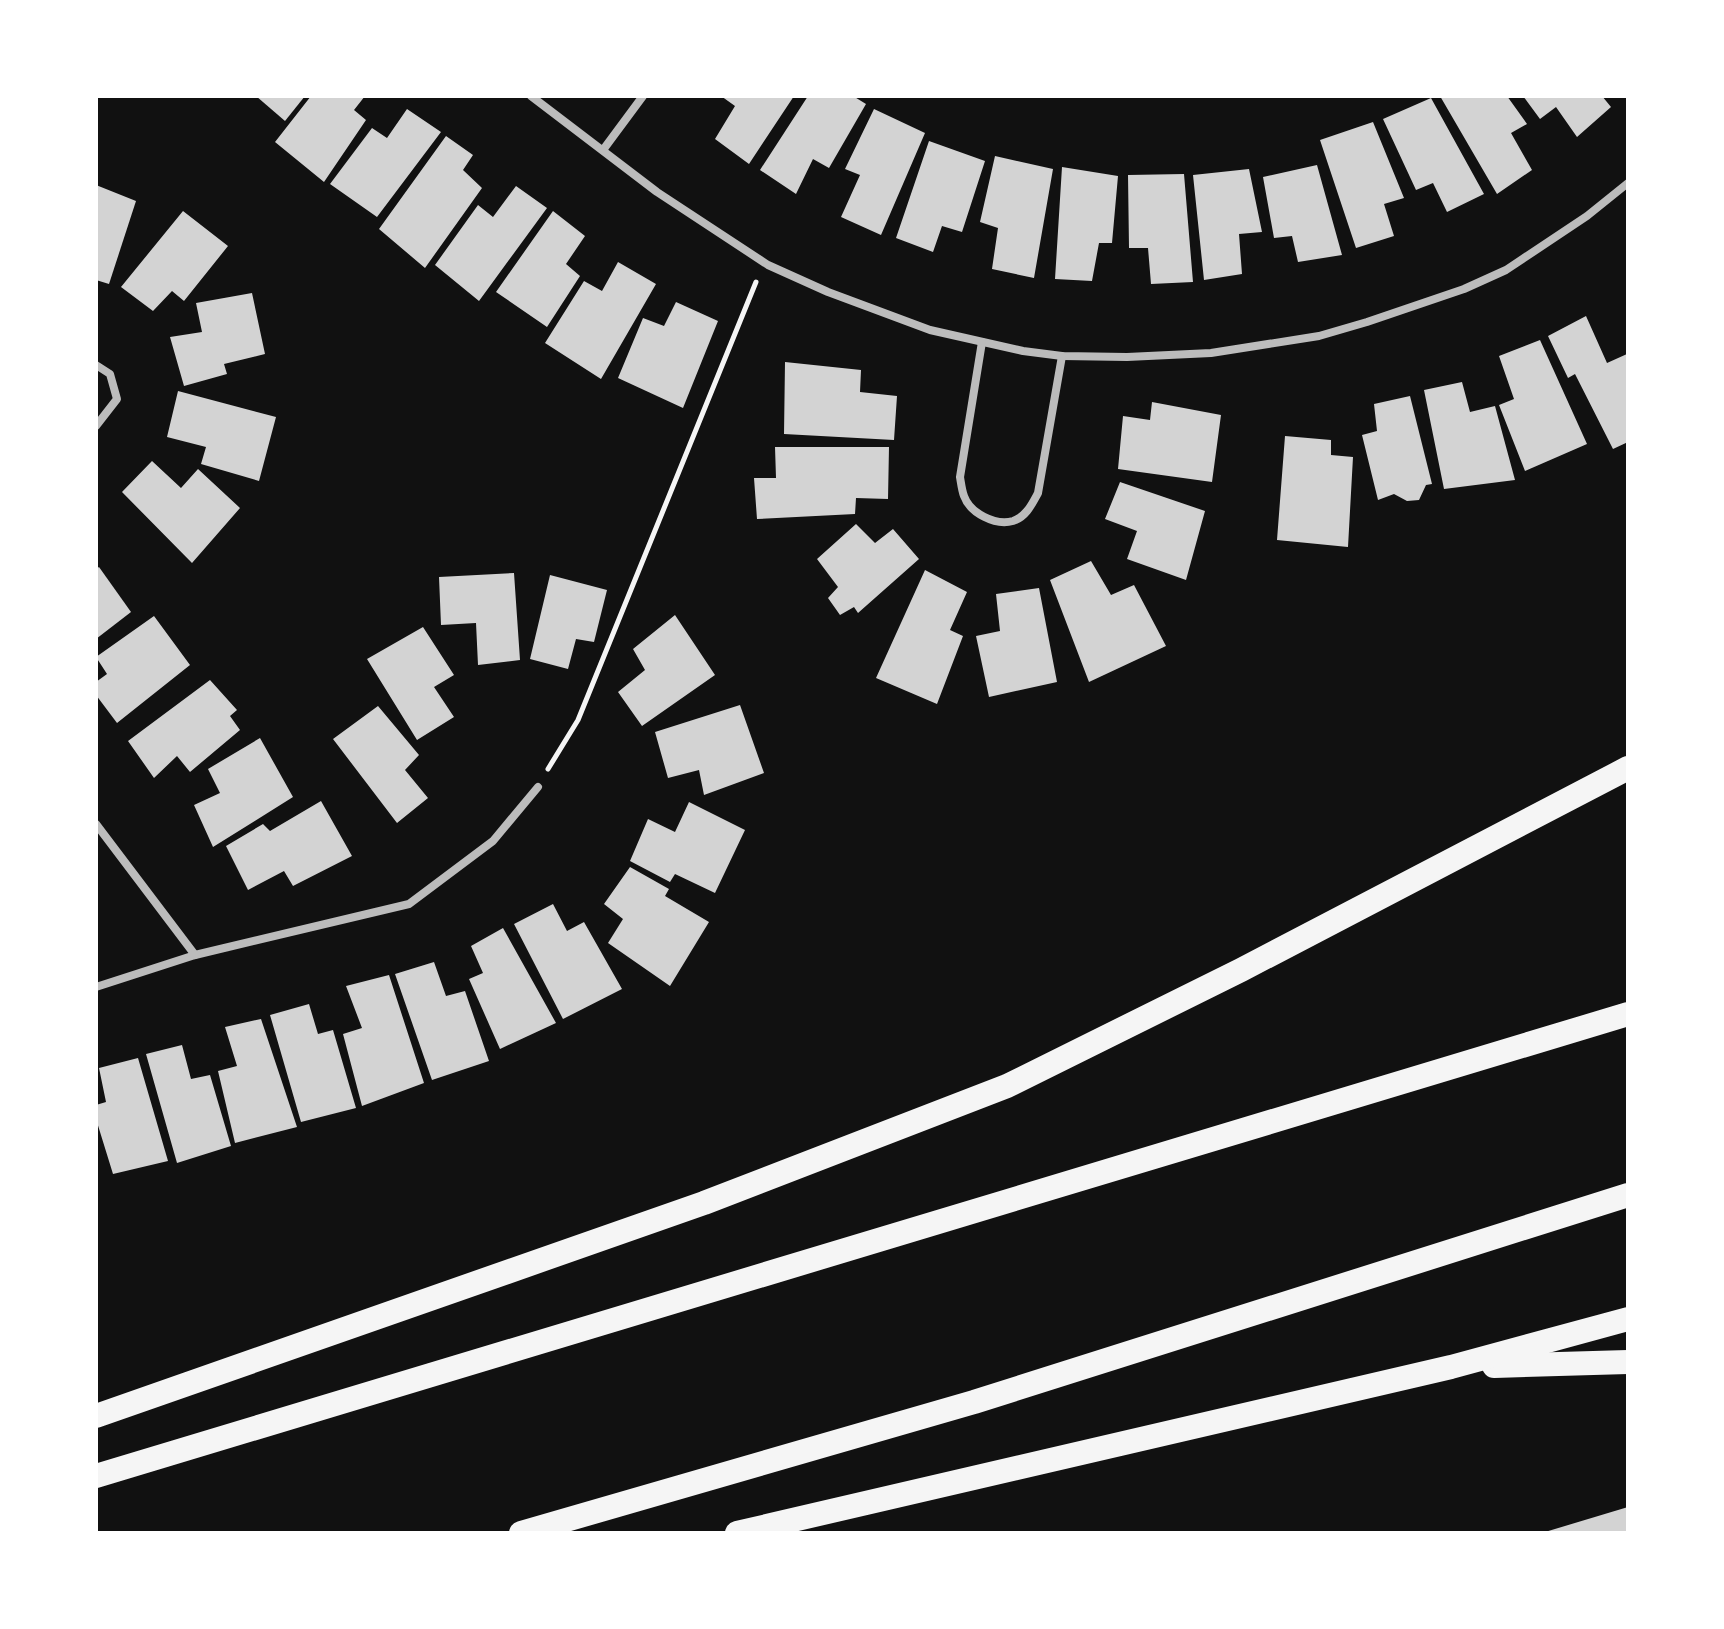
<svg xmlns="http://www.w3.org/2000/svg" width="1724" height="1629" viewBox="0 0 1724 1629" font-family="'Source Serif 4',serif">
  <rect width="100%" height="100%" fill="#111"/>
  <g fill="#d3d3d3">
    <path d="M 256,96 L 305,96 L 285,121 Z"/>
    <path d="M 311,96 L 365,96 L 354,110 L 366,120 L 324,182 L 275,142 Z"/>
    <path d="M 721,96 L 794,96 L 749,164 L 715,139 L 735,106 Z"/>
    <path d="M 808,96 L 853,96 L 866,104 L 829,168 L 813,159 L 796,194 L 760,170 Z"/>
    <path d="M 1440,96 L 1507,96 L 1527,124 L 1511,133 L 1532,170 L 1497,194 Z"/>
    <path d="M 1523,96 L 1602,96 L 1611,107 L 1577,137 L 1556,107 L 1540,119 Z"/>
    <path d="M 1431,98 L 1484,194 L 1447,212 L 1433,183 L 1416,190 L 1383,119 Z"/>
    <path d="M 407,109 L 441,132 L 377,217 L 330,184 L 372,128 L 387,138 Z"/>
    <path d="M 874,109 L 925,133 L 881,235 L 841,217 L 860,175 L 845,169 Z"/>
    <path d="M 1373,122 L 1404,198 L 1384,204 L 1394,236 L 1356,248 L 1320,140 Z"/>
    <path d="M 446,136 L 473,155 L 463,170 L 482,188 L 425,268 L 379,229 Z"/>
    <path d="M 929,141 L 985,161 L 962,232 L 942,226 L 933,252 L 896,238 Z"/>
    <path d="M 995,156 L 1053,169 L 1034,278 L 992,269 L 998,228 L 980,222 Z"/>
    <path d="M 1317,165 L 1342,255 L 1298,262 L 1292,236 L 1274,238 L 1263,177 Z"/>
    <path d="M 1062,167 L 1118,176 L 1112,243 L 1099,243 L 1092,281 L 1055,279 Z"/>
    <path d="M 1249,169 L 1262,232 L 1239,234 L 1242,274 L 1204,280 L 1193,175 Z"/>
    <path d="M 1184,174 L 1193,282 L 1151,284 L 1148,248 L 1129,248 L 1128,175 Z"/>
    <path d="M 96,185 L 136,201 L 109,284 L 96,280 Z"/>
    <path d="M 516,186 L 547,208 L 479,301 L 435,265 L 478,205 L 493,217 Z"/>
    <path d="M 183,211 L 228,246 L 184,301 L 172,291 L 153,311 L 121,287 Z"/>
    <path d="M 553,211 L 585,236 L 566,264 L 580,276 L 547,327 L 496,292 Z"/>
    <path d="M 618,262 L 656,284 L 601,379 L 545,343 L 584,281 L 602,291 Z"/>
    <path d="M 252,293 L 265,354 L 224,364 L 227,374 L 184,386 L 170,337 L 202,332 L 196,303 Z"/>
    <path d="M 676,302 L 718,321 L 683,408 L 618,378 L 643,318 L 664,326 Z"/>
    <path d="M 1586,316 L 1607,363 L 1627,354 L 1628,357 L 1628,442 L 1613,449 L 1575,374 L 1568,378 L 1548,336 Z"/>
    <path d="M 1540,340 L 1587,444 L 1525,471 L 1499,405 L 1514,399 L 1499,356 Z"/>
    <path d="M 785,362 L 861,370 L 860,392 L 897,396 L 894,440 L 784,434 Z"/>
    <path d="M 1462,382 L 1470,412 L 1495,406 L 1515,480 L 1444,489 L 1424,390 Z"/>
    <path d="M 178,391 L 276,417 L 259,481 L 201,464 L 206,447 L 167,437 Z"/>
    <path d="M 1410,396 L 1432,484 L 1426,485 L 1419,500 L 1407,501 L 1394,494 L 1378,500 L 1362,435 L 1377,431 L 1374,404 Z"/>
    <path d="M 1152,402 L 1221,415 L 1212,482 L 1118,469 L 1123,416 L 1150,420 Z"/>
    <path d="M 1285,436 L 1331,440 L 1331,455 L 1353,457 L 1348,547 L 1277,540 Z"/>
    <path d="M 775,447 L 889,447 L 888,499 L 856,498 L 855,514 L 757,519 L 754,478 L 776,478 Z"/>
    <path d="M 152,461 L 181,488 L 198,469 L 240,508 L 192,563 L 122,492 Z"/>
    <path d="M 1120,482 L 1205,511 L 1186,580 L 1127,559 L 1137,531 L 1105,519 Z"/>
    <path d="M 856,524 L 875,543 L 893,529 L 919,559 L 858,613 L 854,607 L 840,615 L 828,598 L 838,587 L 817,559 Z"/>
    <path d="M 1091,561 L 1111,595 L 1134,585 L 1166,646 L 1089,682 L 1050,580 Z"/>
    <path d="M 99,567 L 131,612 L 96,639 L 96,569 Z"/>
    <path d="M 925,570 L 967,592 L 950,630 L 963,636 L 937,704 L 876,678 Z"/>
    <path d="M 514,573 L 520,660 L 478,665 L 476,623 L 441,625 L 439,577 Z"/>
    <path d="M 550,575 L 607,590 L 594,642 L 576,639 L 568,669 L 530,659 Z"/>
    <path d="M 1039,588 L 1057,682 L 989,697 L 976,636 L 1000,631 L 996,594 Z"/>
    <path d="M 675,615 L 715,675 L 642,726 L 618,692 L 645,670 L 633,649 Z"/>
    <path d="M 154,616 L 190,665 L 117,723 L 96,695 L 96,682 L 107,674 L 96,657 Z"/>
    <path d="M 423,627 L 454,675 L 434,687 L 454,717 L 417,740 L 367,659 Z"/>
    <path d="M 210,680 L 237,710 L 230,716 L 240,730 L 190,772 L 177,756 L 154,778 L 128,741 Z"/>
    <path d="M 740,705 L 764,773 L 704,795 L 699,770 L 668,778 L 655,732 Z"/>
    <path d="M 378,706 L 419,755 L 405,770 L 428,798 L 397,823 L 333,739 Z"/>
    <path d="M 260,738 L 293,797 L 213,847 L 194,805 L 220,793 L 208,769 Z"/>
    <path d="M 321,801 L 352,856 L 293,886 L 284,871 L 248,890 L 226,846 L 263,824 L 270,831 Z"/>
    <path d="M 689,802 L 745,830 L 715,893 L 675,874 L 670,882 L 630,861 L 648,819 L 675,832 Z"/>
    <path d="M 630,867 L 669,889 L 665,896 L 709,922 L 670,986 L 608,943 L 623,919 L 604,904 Z"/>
    <path d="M 553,904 L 567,931 L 584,922 L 622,989 L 563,1019 L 514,924 Z"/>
    <path d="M 503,928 L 556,1023 L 500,1049 L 469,979 L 483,973 L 471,946 Z"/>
    <path d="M 434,962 L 446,996 L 465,991 L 489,1061 L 432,1080 L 395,974 Z"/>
    <path d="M 389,975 L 424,1083 L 362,1106 L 343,1034 L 362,1028 L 346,986 Z"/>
    <path d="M 309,1004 L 318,1034 L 333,1030 L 356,1108 L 301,1122 L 270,1015 Z"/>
    <path d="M 261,1019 L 297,1127 L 235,1143 L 218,1071 L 237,1066 L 225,1027 Z"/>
    <path d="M 182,1045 L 191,1079 L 210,1075 L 231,1146 L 177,1163 L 146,1054 Z"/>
    <path d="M 138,1058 L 168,1161 L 113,1174 L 96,1119 L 96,1105 L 106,1102 L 99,1068 Z"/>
    <path d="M 1628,1507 L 1628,1533 L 1545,1533 L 1545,1532 Z"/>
  </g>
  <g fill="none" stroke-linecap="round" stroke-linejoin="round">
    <path stroke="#f5f5f5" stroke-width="5" d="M 548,769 L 578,720 L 756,282"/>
    <g stroke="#bcbcbc" stroke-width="8">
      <path d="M 531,96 L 657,192 L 768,265 L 828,292 L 930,330 L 1023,351 L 1062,356 L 1127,357 L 1211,353 L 1319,336 L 1367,322 L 1464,289 L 1506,270 L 1587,216 L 1628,183"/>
      <path d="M 603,150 L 643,96"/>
      <path d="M 982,342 L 960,477 C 961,483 962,491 964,496 C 970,513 995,526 1013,521 C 1026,517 1032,504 1038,493 L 1062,356"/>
      <path d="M 96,365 L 110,374 L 117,399 L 96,426"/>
      <path d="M 96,824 L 195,955"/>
      <path d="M 96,987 L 195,955 L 409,904 L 493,841 L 538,787"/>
    </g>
    <g stroke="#f5f5f5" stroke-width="24">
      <path d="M 1494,1366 L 1628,1362"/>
      <path d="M 96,1416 L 704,1203 L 1007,1086 L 1241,970 L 1628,768"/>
      <path d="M 96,1476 L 1628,1014"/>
      <path d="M 521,1533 L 974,1402 L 1628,1195"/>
      <path d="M 737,1533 L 1451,1367 L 1628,1319"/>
    </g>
  </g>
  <rect width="1724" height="1629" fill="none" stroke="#ffffff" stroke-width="196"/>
</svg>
